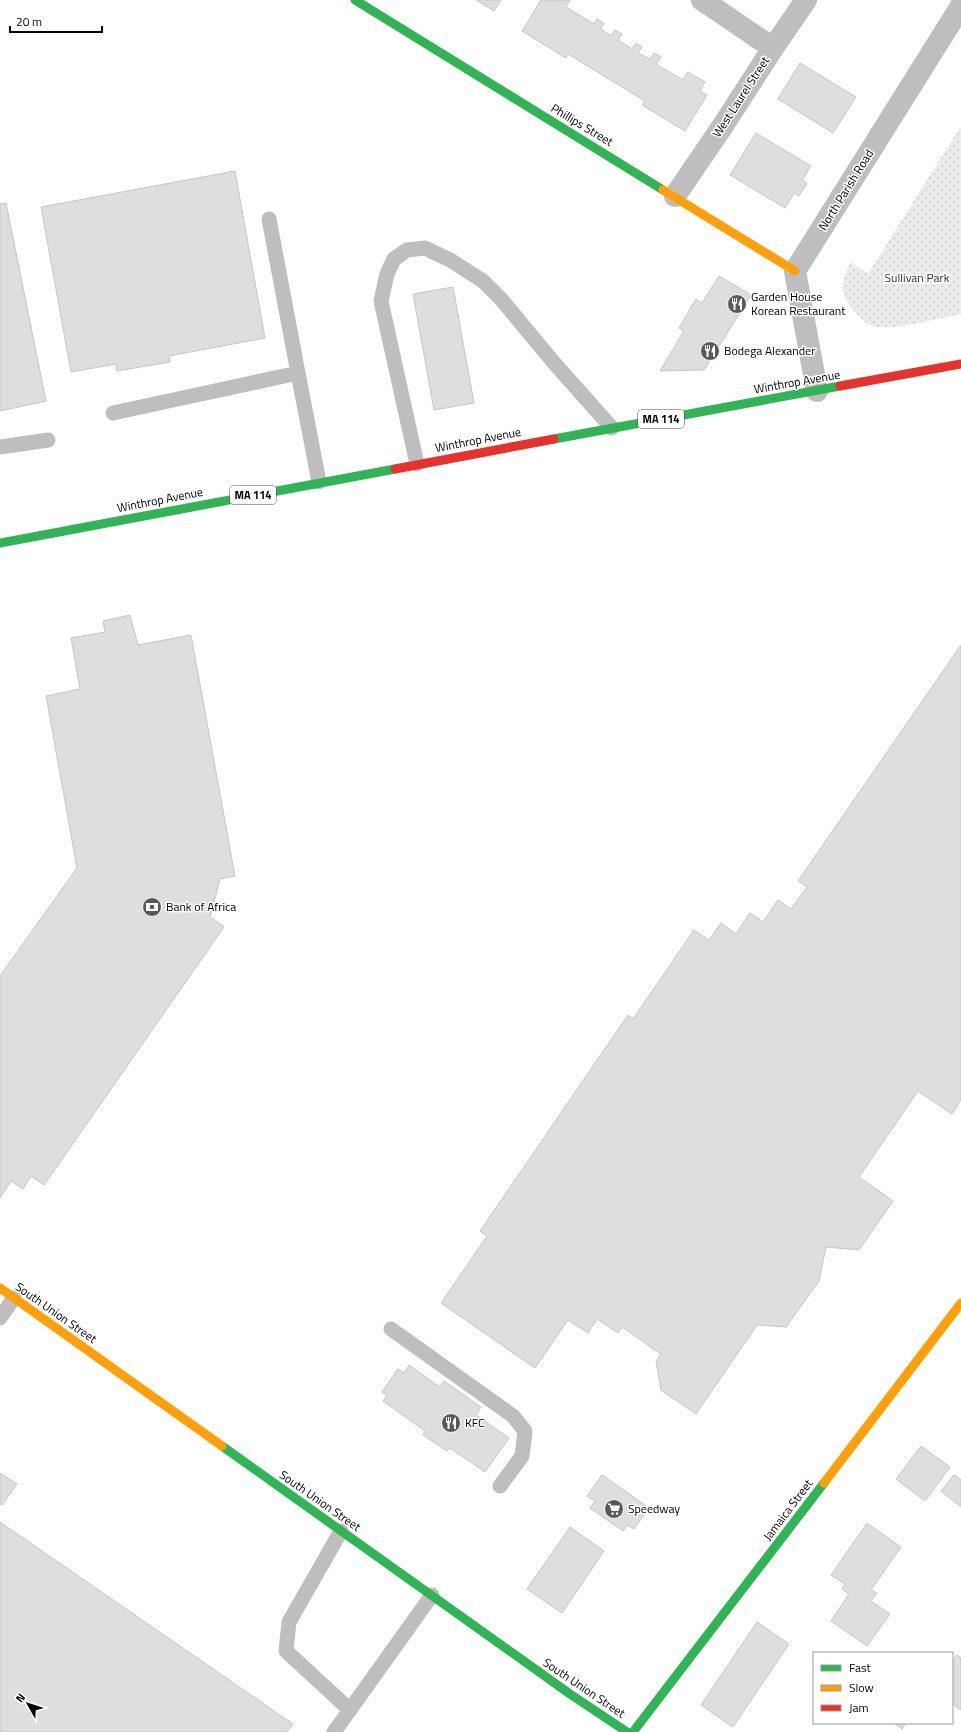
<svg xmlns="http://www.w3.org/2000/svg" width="961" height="1732" viewBox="0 0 961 1732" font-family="'Titillium Web',sans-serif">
  <defs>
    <pattern id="park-dots" width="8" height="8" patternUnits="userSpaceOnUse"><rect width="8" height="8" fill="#ebebeb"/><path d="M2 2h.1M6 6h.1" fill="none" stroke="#c8c8c8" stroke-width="1.8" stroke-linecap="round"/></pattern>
  </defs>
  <rect width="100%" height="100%" fill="#fff"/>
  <path fill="url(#park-dots)" d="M 961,126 L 961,314 C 941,318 895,330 877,327 C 865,325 858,315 851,307 C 837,291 843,278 851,262 L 868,274 Z"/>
  <g fill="#dedede" stroke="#c6c6c6">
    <path d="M 476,0 L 501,0 L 494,11 Z"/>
    <path d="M 541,0 L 570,0 L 566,7 L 594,24 L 597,19 L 604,23 L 601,29 L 611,36 L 615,30 L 622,34 L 618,40 L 632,49 L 636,43 L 642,47 L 638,53 L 650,59 L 654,53 L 661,57 L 656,64 L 683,80 L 688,72 L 705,82 L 700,91 L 707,95 L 685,131 L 642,105 L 645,101 L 568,54 L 566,58 L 522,31 Z"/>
    <path d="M 800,63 L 856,97 L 833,133 L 778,99 Z"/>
    <path d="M 756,133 L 811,166 L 802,180 L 807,183 L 799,196 L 794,193 L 785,208 L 730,175 Z"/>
    <path d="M 235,171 L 265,338 L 169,356 L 170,362 L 117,371 L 116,364 L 71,372 L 41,207 Z"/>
    <path d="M 6,203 L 46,401 L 0,411 L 0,204 Z"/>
    <path d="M 719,276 L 751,295 L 704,370 L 660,371 L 684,331 L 679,328 L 696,299 L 702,303 Z"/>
    <path d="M 453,287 L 474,403 L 434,410 L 413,294 Z"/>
    <path d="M 130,615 L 138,645 L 191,635 L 235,876 L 220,879 L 210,917 L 224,927 L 44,1185 L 31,1176 L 23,1189 L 11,1181 L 0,1198 L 0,976 L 77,868 L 46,696 L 80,689 L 71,638 L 105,632 L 103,621 Z"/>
    <path d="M 961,645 L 961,1100 L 952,1114 L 918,1091 L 859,1177 L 893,1201 L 859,1250 L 826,1247 L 819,1281 L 786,1327 L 757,1325 L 696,1414 L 661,1390 L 656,1361 L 661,1354 L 622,1327 L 618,1333 L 597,1319 L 588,1333 L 568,1320 L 535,1368 L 441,1303 L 487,1236 L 480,1231 L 628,1015 L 633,1019 L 694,930 L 709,940 L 721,923 L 736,934 L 750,913 L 763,922 L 778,900 L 791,909 L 807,887 L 798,881 Z"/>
    <path d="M 409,1365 L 440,1387 L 444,1381 L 481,1407 L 476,1415 L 509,1438 L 485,1472 L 450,1448 L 447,1451 L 423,1435 L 425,1431 L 383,1401 L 387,1395 L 382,1392 L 398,1369 L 404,1373 Z"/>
    <path d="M 921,1446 L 950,1467 L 925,1501 L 896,1479 Z"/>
    <path d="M 0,1473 L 17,1484 L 2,1505 L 0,1504 Z"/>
    <path d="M 602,1475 L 649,1508 L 634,1529 L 627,1525 L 623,1531 L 590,1508 L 595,1501 L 587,1496 Z"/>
    <path d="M 954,1475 L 961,1480 L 961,1507 L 941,1491 Z"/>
    <path d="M 0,1522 L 293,1724 L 287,1732 L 0,1732 Z"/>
    <path d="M 867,1523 L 901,1547 L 871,1590 L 877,1593 L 871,1601 L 890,1614 L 867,1646 L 831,1621 L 849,1594 L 842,1589 L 845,1584 L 831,1575 Z"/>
    <path d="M 570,1527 L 604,1551 L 562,1613 L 527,1589 Z"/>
    <path d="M 757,1622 L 789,1644 L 733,1727 L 701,1705 Z"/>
    <path d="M 957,1655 L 961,1658 L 961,1710 L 952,1704 L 952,1662 Z"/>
    <path d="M 894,1723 L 906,1723 L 902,1729 Z"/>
  </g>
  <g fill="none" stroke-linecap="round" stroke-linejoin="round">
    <g stroke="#bebebe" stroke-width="15">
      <path d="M 298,373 L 319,482"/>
      <path d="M 113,413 L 298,373 L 269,219"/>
      <path d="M 0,447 L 48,440"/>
      <path d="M 417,464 L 381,301 L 387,274 L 394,259 L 407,250 L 425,248 L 450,260 L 483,281 L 501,299 L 555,364 L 612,428"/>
      <path d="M 0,1318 L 14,1298"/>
      <path d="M 391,1329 L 513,1416 L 525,1431 L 522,1456 L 500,1486"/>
      <path d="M 341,1531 L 289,1622 L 286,1651 L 350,1710"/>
      <path d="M 334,1732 L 432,1595"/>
    </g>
    <g stroke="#bebebe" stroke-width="22">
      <path d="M 773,48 L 806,0"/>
      <path d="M 675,196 L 724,124 L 773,48 L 702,0"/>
      <path d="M 817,391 L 795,271 L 961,6"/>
    </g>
    <g stroke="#30b455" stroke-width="9">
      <path d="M 355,0 L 663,190"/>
      <path d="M 554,439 L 840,386"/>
      <path d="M 0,543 L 395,469"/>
      <path d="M 222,1446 L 570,1694 L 627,1732"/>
      <path d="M 633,1732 L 824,1483"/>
    </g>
    <g stroke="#ff9f0a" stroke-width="9">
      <path d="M 663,190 L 795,271"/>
      <path d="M 0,1288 L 222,1446"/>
      <path d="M 824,1483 L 961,1303"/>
    </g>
    <g stroke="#e5322d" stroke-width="9">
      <path d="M 840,386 L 961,364"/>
      <path d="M 395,469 L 554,439"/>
    </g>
  </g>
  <defs>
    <symbol id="restaurant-disc" viewBox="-11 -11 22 22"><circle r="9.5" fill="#595959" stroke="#fff"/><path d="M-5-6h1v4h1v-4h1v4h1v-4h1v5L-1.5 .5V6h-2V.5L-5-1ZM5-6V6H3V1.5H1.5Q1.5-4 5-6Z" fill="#fff"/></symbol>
    <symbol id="bank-disc" viewBox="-11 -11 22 22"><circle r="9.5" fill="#595959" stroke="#fff"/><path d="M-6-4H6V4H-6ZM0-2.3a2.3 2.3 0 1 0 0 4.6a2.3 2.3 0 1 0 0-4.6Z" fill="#fff"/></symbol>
    <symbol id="supermarket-disc" viewBox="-11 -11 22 22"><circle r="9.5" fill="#595959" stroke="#fff"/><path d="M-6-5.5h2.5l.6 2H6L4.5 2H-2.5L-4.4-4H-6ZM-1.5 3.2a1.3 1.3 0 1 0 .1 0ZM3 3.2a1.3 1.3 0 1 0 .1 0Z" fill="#fff"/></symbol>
  </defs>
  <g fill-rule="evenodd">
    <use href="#restaurant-disc" x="726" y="293" width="22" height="22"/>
    <use href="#restaurant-disc" x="699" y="340" width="22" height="22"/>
    <use href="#bank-disc" x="141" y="896" width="22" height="22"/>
    <use href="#restaurant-disc" x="440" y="1412" width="22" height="22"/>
    <use href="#supermarket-disc" x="603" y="1498" width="22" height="22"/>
  </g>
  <g text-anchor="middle" stroke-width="3" stroke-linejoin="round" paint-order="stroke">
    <g fill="#fff" stroke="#4c4c4c" stroke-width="1">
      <rect x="638" y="410" width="46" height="18" rx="3"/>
      <rect x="230" y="486" width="46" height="18" rx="3"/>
    </g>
    <g font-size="11" font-weight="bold" fill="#000">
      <text x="661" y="423">MA 114</text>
      <text x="253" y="499">MA 114</text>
    </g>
    <g font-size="12" fill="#000" stroke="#fff">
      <text transform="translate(741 97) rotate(-57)" y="4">West Laurel Street</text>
      <text transform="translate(582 125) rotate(31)" y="4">Phillips Street</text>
      <text transform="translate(846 190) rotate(-58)" y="4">North Parish Road</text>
      <text transform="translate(797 382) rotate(-10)" y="4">Winthrop Avenue</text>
      <text transform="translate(478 440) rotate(-11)" y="4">Winthrop Avenue</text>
      <text transform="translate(160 500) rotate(-11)" y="4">Winthrop Avenue</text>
      <text transform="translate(56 1313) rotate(35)" y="4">South Union Street</text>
      <text transform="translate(320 1501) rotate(35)" y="4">South Union Street</text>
      <text transform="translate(788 1510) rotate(-53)" y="4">Jamaica Street</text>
      <text transform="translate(584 1688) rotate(34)" y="4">South Union Street</text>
    </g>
    <g font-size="12" fill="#313131" stroke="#fff">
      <text x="917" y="282">Sullivan Park</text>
    </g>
    <g font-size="12" fill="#000" stroke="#fff" text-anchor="start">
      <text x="751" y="301">Garden House<tspan x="751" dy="14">Korean Restaurant</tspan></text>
      <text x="724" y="355">Bodega Alexander</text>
      <text x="166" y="911">Bank of Africa</text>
      <text x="465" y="1427">KFC</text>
      <text x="628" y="1513">Speedway</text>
    </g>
  </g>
  <rect x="813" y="1652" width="140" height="72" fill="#ffffff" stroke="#999999"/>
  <rect x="821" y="1665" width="20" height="6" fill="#30b455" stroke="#999999"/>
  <text x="849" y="1672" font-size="12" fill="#000000">Fast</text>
  <rect x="821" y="1685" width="20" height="6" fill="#ff9f0a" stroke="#999999"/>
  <text x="849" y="1692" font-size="12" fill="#000000">Slow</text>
  <rect x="821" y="1705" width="20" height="6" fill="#e5322d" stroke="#999999"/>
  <text x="849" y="1712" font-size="12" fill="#000000">Jam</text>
  <g transform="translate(28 1704) rotate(309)" stroke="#ffffff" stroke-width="3" paint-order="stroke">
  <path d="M0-3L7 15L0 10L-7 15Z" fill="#000000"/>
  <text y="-6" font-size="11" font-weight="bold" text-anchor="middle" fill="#000000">N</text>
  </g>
  <path d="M10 26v6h92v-6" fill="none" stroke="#000000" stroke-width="2"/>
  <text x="16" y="26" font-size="12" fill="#000000" stroke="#ffffff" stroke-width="3" paint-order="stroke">20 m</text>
</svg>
